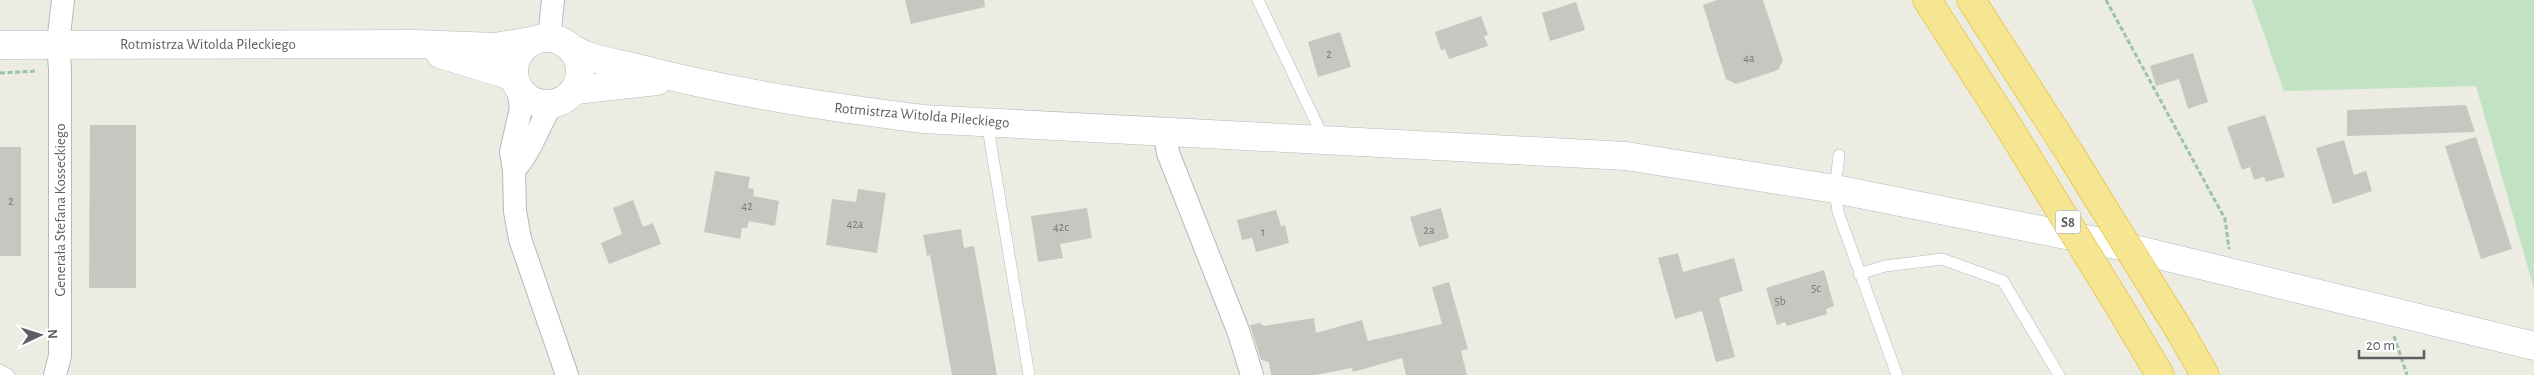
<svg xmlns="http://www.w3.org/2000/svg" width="2534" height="375" viewBox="0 0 2534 375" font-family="'Alegreya Sans',sans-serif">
  <rect width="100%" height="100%" fill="#edece3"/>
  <path fill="#c1e3c4" d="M 2252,0 L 2534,0 L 2534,289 L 2476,86 L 2284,91 Z"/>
  <g fill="#c8c6c0">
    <path d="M 905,0 L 984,0 L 985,7 L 911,24 Z"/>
    <path d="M 1717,0 L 1763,0 L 1783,61 L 1778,70 L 1736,84 L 1726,79 L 1703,5 Z"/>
    <path d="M 1576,2 L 1585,30 L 1550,41 L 1542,13 Z"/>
    <path d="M 1481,16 L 1488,35 L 1484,36 L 1488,46 L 1449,59 L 1445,49 L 1441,50 L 1435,32 Z"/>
    <path d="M 1340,32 L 1351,67 L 1318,77 L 1308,42 Z"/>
    <path d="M 2193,53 L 2208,102 L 2188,109 L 2179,79 L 2156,86 L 2150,66 Z"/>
    <path d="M 2466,105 L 2475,132 L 2347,136 L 2347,110 Z"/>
    <path d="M 2265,115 L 2285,177 L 2266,182 L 2264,177 L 2254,180 L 2250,167 L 2242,170 L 2227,127 Z"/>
    <path d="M 90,125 L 136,125 L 136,288 L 89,288 Z"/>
    <path d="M 2476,137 L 2512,249 L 2481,259 L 2445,146 Z"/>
    <path d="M 2344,140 L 2354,175 L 2366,171 L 2372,191 L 2333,204 L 2316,148 Z"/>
    <rect x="0" y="147" width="21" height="109"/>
    <path d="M 715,171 L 750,177 L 748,188 L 754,189 L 753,196 L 779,201 L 775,226 L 749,221 L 747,228 L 742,228 L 740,239 L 704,232 Z"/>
    <path d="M 858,189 L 886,193 L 877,253 L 826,245 L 832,199 L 856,202 Z"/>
    <path d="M 633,200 L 643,227 L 653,223 L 661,244 L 609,264 L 601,243 L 622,234 L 613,208 Z"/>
    <path d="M 1087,208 L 1092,238 L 1060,244 L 1063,258 L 1038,262 L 1031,216 Z"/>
    <path d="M 1441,208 L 1449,238 L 1419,247 L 1410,217 Z"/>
    <path d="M 1276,210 L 1281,226 L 1285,225 L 1289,243 L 1256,252 L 1252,238 L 1242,240 L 1237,220 Z"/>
    <path d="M 961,229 L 964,248 L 974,246 L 997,375 L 952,375 L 930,255 L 927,256 L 923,235 Z"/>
    <path d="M 1678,253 L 1683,272 L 1734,258 L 1743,291 L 1719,298 L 1735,357 L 1716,362 L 1702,311 L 1675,319 L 1658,258 Z"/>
    <path d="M 1824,270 L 1834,306 L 1826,309 L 1827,314 L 1787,326 L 1785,322 L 1777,325 L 1766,288 Z"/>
    <path d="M 1449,282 L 1468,349 L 1461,351 L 1467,375 L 1406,375 L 1402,358 L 1353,372 L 1352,368 L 1315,375 L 1271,375 L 1269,362 L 1261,360 L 1250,325 L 1260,323 L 1264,326 L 1314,318 L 1316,333 L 1362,320 L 1368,341 L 1442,324 L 1432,287 Z"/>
  </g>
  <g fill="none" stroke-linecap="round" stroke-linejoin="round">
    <defs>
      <g id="service">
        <path d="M 1258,0 L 1324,139"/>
        <path d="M 987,122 L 1029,375"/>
        <path d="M 1839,155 L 1835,189 L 1838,212 L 1897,375"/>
        <path d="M 1859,274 L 1885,266 L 1942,259 L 2003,281 L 2059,375"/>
        <path d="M 0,370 L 9,375"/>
      </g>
      <g id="minor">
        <path d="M 549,38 L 553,0"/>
        <path d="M 518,89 L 521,108 L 511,152 L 514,170 L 515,211 L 520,239 L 567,375"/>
        <path d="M 1165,131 L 1168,153 L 1239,333 L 1252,375"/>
        <path d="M 514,170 C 532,151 538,126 552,104"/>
        <path d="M 55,375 L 60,356 L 60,69 L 58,44 L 63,0"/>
      </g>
      <g id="tertiary">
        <circle cx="547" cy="71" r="33"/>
        <path d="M 0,45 L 415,44 L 495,47 L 531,41"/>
        <path d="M 572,49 C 594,61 617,63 641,69 C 734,93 828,107 923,119 L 1626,156 L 1835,189 L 2126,247 L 2534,346"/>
        <path d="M 440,54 L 505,74 L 514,79"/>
        <path d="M 575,90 L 657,81"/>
      </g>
      <g id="motorway">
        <path d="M 1927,0 L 2010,129"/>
        <path d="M 1971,0 L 2069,152"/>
        <path d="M 2125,316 L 2160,375"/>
        <path d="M 2181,333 L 2205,375"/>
      </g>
    </defs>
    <use href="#service" stroke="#b5b8bc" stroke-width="12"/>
    <use href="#minor" stroke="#b5b8bc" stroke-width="24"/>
    <use href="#tertiary" stroke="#b5b8bc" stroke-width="29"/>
    <use href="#motorway" stroke="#e1b40e" stroke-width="29"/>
    <g stroke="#9bc3aa" stroke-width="3" stroke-dasharray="5 2.5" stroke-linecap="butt">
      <path d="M 2106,0 L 2225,219 L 2229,249"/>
      <path d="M 0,73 L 37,71"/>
      <path d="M 2394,336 L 2407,375"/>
    </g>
    <use href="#service" stroke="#fff" stroke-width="11"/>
    <use href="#minor" stroke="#fff" stroke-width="22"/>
    <use href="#tertiary" stroke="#fff" stroke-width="28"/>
    <use href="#motorway" stroke="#f6e691" stroke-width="28"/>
    <defs>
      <g id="motorway-bridge">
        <path d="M 2010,129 L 2125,316"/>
        <path d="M 2069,152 L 2181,333"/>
      </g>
    </defs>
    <use href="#motorway-bridge" stroke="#e1b40e" stroke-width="29" stroke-linecap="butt"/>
    <use href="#motorway-bridge" stroke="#f6e691" stroke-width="28"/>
  </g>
  <g text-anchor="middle" stroke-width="4" stroke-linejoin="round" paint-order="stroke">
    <g font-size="12" fill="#76787a">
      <text x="1329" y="58">2</text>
      <text x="1749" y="62">4a</text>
      <text x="11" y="205">2</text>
      <text x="747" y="210">42</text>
      <text x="855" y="228">42a</text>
      <text x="1061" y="231">42c</text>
      <text x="1429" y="234">2a</text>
      <text x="1263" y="236">1</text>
      <text x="1816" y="292">5c</text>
      <text x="1780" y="305">5b</text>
    </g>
    <rect fill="#fff" stroke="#8c8e92" stroke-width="1" x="2055.5" y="210.5" width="25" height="23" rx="4"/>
    <g font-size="14" font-weight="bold" fill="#5b5e63">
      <text x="2068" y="227">S8</text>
    </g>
    <g font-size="15" fill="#5b5e63" stroke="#fff">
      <text x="208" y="49">Rotmistrza Witolda Pileckiego</text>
      <text transform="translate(922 115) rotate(5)" y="5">Rotmistrza Witolda Pileckiego</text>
      <text transform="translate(60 210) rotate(-90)" y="5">Generała Stefana Kosseckiego</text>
    </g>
  </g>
  <g transform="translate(40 335) rotate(86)" stroke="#ffffff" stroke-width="4" paint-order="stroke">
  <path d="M0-4L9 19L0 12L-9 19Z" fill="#5b5e63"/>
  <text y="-8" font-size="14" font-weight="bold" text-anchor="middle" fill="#5b5e63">N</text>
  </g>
  <path d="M2359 350v8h65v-8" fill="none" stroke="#5b5e63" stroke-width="2.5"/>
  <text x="2366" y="350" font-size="15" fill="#5b5e63" stroke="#ffffff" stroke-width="4" paint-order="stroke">20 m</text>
</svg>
